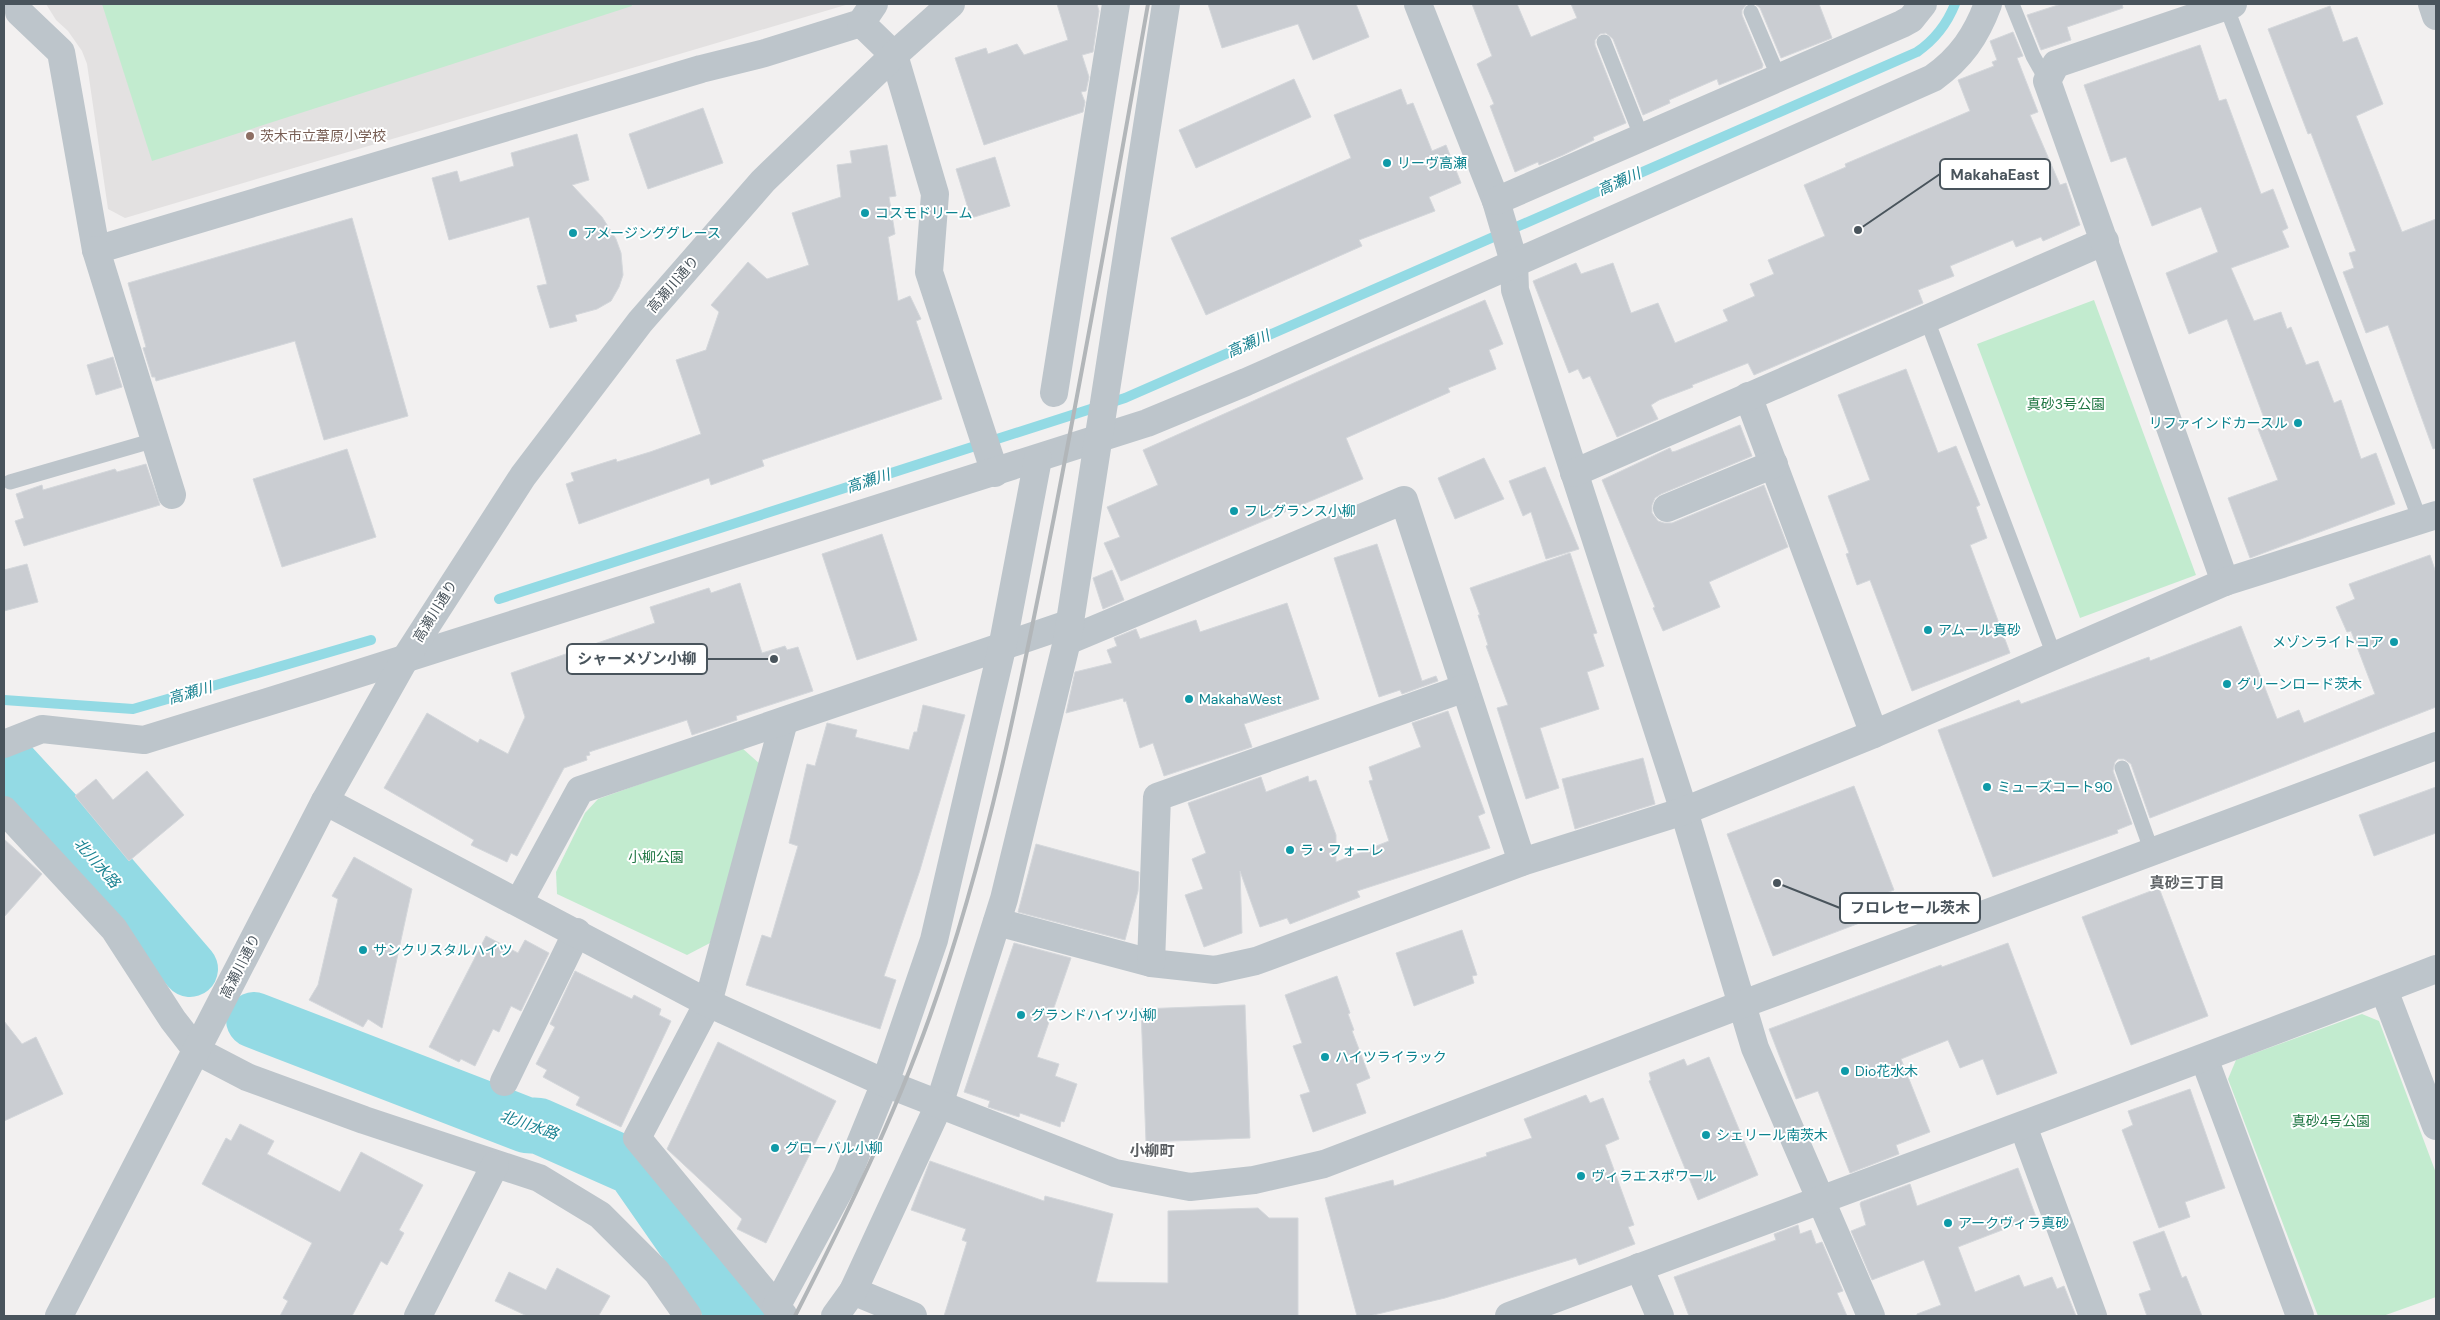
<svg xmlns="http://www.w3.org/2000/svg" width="2440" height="1320" viewBox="0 0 2440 1320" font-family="'DM Sans','Noto Sans JP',sans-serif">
  <rect width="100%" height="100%" fill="#f2f0f0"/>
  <path fill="#e3e1e1" d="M 46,4 L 849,4 L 125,218 L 108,209 L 87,64 L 82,51 L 68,31 L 56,20 Z"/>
  <g fill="#c2ebcf">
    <path d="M 102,4 L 631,4 L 632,6 L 152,161 Z"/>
    <path d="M 2094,300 L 2196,575 L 2080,618 L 1977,344 Z"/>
    <path d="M 742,748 L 761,765 L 710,943 L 687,955 L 557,894 L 556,872 L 585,813 L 598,799 Z"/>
    <path d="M 2362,1014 L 2379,1021 L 2436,1173 L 2436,1297 L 2383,1316 L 2318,1316 L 2228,1079 L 2236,1060 Z"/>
  </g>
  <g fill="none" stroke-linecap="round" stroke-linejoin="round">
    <g stroke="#93dae4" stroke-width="10">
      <path d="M 499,599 L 1125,398 L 1917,52 C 1936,39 1947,24 1955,4"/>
      <path d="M 4,700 L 133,709 L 371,640"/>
    </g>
    <g stroke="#93dae4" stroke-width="56">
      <path d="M 4,758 L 74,834 L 190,969"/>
      <path d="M 254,1020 L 526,1125 L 539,1126 L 634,1168 L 737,1316"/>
    </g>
  </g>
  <g fill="#cacdd2" stroke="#d4d7db">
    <path d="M 1057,4 L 1097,4 L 1099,11 L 1093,52 L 1082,55 L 1089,77 L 1086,91 L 1081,92 L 1085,102 L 1083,112 L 984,145 L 955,58 L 986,48 L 988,54 L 1017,44 L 1024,55 L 1068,40 Z"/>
    <path d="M 1208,4 L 1356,4 L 1369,37 L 1313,60 L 1298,24 L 1222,48 Z"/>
    <path d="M 1472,4 L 1517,4 L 1531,37 L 1577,18 L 1571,4 L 1747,4 L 1742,10 L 1742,15 L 1763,65 L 1762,68 L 1719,85 L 1717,79 L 1669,100 L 1670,103 L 1643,115 L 1613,39 L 1606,33 L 1600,34 L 1595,40 L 1595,45 L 1626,123 L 1593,137 L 1594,140 L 1563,155 L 1539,165 L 1538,162 L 1515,172 L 1490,106 L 1494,104 L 1477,64 L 1492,56 Z"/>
    <path d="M 1755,4 L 1819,4 L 1832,38 L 1781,58 L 1760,8 Z"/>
    <path d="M 2061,4 L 2122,4 L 2123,8 L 2067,27 L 2071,40 L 2041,50 L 2027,15 Z"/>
    <path d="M 2330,6 L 2343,42 L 2357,37 L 2383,104 L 2356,116 L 2402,232 L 2436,219 L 2436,448 L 2433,449 L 2388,325 L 2366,333 L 2343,272 L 2354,268 L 2349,253 L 2356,251 L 2311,133 L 2308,134 L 2268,29 Z"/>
    <path d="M 2013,32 L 2023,56 L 2017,58 L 2038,112 L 2030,115 L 2060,185 L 2066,183 L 2080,225 L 2043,241 L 2041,237 L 2016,247 L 2013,240 L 1950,266 L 1954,276 L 1918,290 L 1923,303 L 1754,375 L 1748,363 L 1692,385 L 1693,387 L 1659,400 L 1651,405 L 1658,419 L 1617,437 L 1590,376 L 1583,379 L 1578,369 L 1569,373 L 1533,281 L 1576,263 L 1581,274 L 1613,263 L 1631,313 L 1658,303 L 1675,343 L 1728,321 L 1723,310 L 1755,296 L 1750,284 L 1774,274 L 1768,260 L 1825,236 L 1804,185 L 1846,167 L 1845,164 L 1970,111 L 1958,80 L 1994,66 L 1992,62 L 1997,60 L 1990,41 Z"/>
    <path d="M 2200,45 L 2219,101 L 2226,99 L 2261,194 L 2273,189 L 2288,228 L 2282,231 L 2289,247 L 2231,268 L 2254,321 L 2281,312 L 2287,329 L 2291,327 L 2306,365 L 2318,361 L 2334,403 L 2341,400 L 2361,459 L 2376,453 L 2395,504 L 2250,558 L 2228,498 L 2278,480 L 2258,429 L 2267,426 L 2227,319 L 2189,334 L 2166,273 L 2218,252 L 2201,207 L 2152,226 L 2126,157 L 2111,162 L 2084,85 Z"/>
    <path d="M 1294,79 L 1311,117 L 1196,168 L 1179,130 Z"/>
    <path d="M 1401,89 L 1407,105 L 1413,103 L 1432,151 L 1446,145 L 1461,183 L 1429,197 L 1435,211 L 1359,240 L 1362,246 L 1206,315 L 1171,238 L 1351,158 L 1334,115 Z"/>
    <path d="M 703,108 L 723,163 L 648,189 L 629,134 Z"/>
    <path d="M 577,134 L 589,180 L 572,185 L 602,217 L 616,239 L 621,253 L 623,275 L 619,287 L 611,301 L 597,309 L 575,315 L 577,321 L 550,328 L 537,286 L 547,284 L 529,217 L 449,240 L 432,178 L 457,171 L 460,182 L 514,166 L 511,153 Z"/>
    <path d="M 887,145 L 896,196 L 889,197 L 895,234 L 888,237 L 898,301 L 910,296 L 921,319 L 916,321 L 942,399 L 762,460 L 764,466 L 711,485 L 709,478 L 579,524 L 566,484 L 574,481 L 571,473 L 616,459 L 617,462 L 650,452 L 701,434 L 676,360 L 706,350 L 719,312 L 711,305 L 748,262 L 767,279 L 809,265 L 792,213 L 841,197 L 837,165 L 852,163 L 850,151 Z"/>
    <path d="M 995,157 L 1010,206 L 971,218 L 956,169 Z"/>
    <path d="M 352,218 L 408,416 L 324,440 L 295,341 L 156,381 L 155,377 L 152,377 L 143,348 L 146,347 L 128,283 Z"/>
    <path d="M 1485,300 L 1503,344 L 1489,350 L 1496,369 L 1448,388 L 1450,392 L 1346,438 L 1363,479 L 1121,581 L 1104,543 L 1120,537 L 1107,507 L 1158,485 L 1143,450 L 1352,357 Z"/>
    <path d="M 113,357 L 122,387 L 96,395 L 87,365 Z"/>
    <path d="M 1906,369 L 1938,453 L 1956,446 L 1980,505 L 1976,507 L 1987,538 L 1970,545 L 2010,653 L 1912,691 L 1870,580 L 1857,585 L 1846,554 L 1849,553 L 1828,496 L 1870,480 L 1838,395 Z"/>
    <path d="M 1740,425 L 1752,456 L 1661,494 L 1655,498 L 1652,505 L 1652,513 L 1658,521 L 1664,523 L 1672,523 L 1764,485 L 1788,547 L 1709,582 L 1720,607 L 1663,631 L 1653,608 L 1655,607 L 1602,480 L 1670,448 L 1672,452 L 1676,451 Z"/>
    <path d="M 347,449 L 376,537 L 282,567 L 253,479 Z"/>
    <path d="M 1484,458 L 1504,499 L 1455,519 L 1438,478 Z"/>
    <path d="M 146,464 L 160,505 L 24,546 L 15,521 L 24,518 L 16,494 L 42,485 L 43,490 L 115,469 L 117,472 Z"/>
    <path d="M 1545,467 L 1579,549 L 1546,559 L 1531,512 L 1523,516 L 1509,481 Z"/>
    <path d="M 882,534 L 917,640 L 857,660 L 822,554 Z"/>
    <path d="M 1377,544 L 1422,681 L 1436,676 L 1438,681 L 1402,694 L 1400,690 L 1379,697 L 1334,558 Z"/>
    <path d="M 1570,553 L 1597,633 L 1593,634 L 1604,666 L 1587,672 L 1599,709 L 1540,728 L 1559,788 L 1526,799 L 1497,708 L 1508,705 L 1486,646 L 1488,645 L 1478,615 L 1480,615 L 1470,588 Z"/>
    <path d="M 2430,555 L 2436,573 L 2436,707 L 2150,818 L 2131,764 L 2124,759 L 2118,759 L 2115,762 L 2113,771 L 2132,824 L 2117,830 L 2118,833 L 1993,877 L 1938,730 L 2019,700 L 2021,704 L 2149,657 L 2150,661 L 2241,626 L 2277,719 L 2299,710 L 2304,723 L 2375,694 L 2351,631 L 2347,632 L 2336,607 L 2355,599 L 2349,584 Z"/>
    <path d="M 27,564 L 38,602 L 4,611 L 4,570 Z"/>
    <path d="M 1112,570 L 1124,600 L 1103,609 L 1093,578 Z"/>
    <path d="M 740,583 L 762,653 L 785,646 L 787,650 L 798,647 L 813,691 L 736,716 L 737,720 L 692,735 L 687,720 L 589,752 L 590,755 L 586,756 L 587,760 L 564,768 L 517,856 L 511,853 L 507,862 L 471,845 L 474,840 L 384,788 L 427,713 L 478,743 L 480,739 L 508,754 L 525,717 L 511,673 L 655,623 L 650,607 L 709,588 L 711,593 Z"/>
    <path d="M 1287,603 L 1319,699 L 1244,724 L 1252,747 L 1164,776 L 1153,743 L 1140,748 L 1126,701 L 1124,702 L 1123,698 L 1066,713 L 1075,672 L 1112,663 L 1107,650 L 1117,646 L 1114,638 L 1136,629 L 1140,639 L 1196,620 L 1200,632 Z"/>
    <path d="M 923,705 L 965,715 L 920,870 L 884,976 L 896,980 L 880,1029 L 746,985 L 762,935 L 771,938 L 798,846 L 789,843 L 807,764 L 815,766 L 827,723 L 857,730 L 855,737 L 909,750 L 914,732 L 917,732 Z"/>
    <path d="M 1448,711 L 1485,813 L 1478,816 L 1490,848 L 1357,891 L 1360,897 L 1290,924 L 1287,918 L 1260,927 L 1240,871 L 1242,933 L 1204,947 L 1185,895 L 1203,889 L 1192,859 L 1206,853 L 1188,803 L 1261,777 L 1266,792 L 1308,776 L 1309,782 L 1316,780 L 1336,835 L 1336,862 L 1389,841 L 1369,781 L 1373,780 L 1369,767 L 1421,747 L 1412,723 Z"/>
    <path d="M 1643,758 L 1655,804 L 1575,829 L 1562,779 Z"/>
    <path d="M 147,771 L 184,815 L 129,861 L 75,796 L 96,779 L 113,800 Z"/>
    <path d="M 1854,786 L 1894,890 L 1863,902 L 1870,919 L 1773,956 L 1727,834 Z"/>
    <path d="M 2436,787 L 2436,833 L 2374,856 L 2359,815 Z"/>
    <path d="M 4,839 L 42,874 L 4,917 Z"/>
    <path d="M 1036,844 L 1139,872 L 1138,891 L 1125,940 L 1018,912 Z"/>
    <path d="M 354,857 L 412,889 L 382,1028 L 368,1019 L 363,1027 L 309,1000 L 318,985 L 338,899 L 332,896 Z"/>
    <path d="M 2159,888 L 2208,1016 L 2131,1045 L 2082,917 Z"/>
    <path d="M 1462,930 L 1477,975 L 1472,976 L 1474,983 L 1414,1006 L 1396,953 Z"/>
    <path d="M 486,936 L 518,953 L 525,940 L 549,953 L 521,1011 L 511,1006 L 499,1032 L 493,1029 L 475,1066 L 461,1059 L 459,1062 L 429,1047 Z"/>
    <path d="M 1014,943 L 1071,958 L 1037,1057 L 1059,1064 L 1055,1076 L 1077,1084 L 1064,1122 L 1061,1121 L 1060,1127 L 1020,1113 L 1019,1117 L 988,1107 L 990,1101 L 964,1092 Z"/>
    <path d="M 2008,943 L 2057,1073 L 1997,1095 L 1983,1059 L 1960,1068 L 1948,1040 L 1901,1059 L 1930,1132 L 1896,1145 L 1899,1154 L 1850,1173 L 1818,1091 L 1796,1099 L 1769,1029 L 1941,965 L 1942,967 Z"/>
    <path d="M 575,971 L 632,999 L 634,995 L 661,1009 L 659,1015 L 671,1021 L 621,1127 L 576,1105 L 580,1097 L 543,1077 L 547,1070 L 536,1064 L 555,1027 L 550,1024 Z"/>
    <path d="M 1337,976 L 1350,1013 L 1348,1014 L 1354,1030 L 1352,1031 L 1370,1078 L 1356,1084 L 1366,1113 L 1313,1132 L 1300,1095 L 1310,1092 L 1293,1046 L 1302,1043 L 1285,995 Z"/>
    <path d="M 1245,1005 L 1250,1138 L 1146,1142 L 1141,1009 Z"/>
    <path d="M 4,1021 L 22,1044 L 36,1037 L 63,1094 L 4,1121 Z"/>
    <path d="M 718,1042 L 836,1101 L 766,1243 L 737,1229 L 742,1219 L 667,1149 Z"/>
    <path d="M 1709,1057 L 1758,1175 L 1698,1200 L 1649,1081 L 1651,1080 L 1649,1073 L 1684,1059 L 1687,1066 Z"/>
    <path d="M 2190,1089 L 2225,1188 L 2185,1202 L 2190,1217 L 2159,1228 L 2122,1130 L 2133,1125 L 2128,1111 Z"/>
    <path d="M 1586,1095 L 1590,1103 L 1603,1098 L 1619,1139 L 1605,1145 L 1634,1225 L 1628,1227 L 1635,1244 L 1579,1265 L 1576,1258 L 1445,1298 L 1369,1316 L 1357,1316 L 1325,1198 L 1393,1180 L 1394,1186 L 1487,1156 L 1486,1153 L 1532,1138 L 1524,1119 Z"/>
    <path d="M 240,1124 L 274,1141 L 267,1154 L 340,1192 L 361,1152 L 423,1185 L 399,1230 L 404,1233 L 387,1265 L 381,1261 L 352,1316 L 280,1316 L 288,1301 L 283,1298 L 312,1243 L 202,1184 L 226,1138 L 231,1141 Z"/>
    <path d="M 930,1161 L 1044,1201 L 1045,1196 L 1113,1214 L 1096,1282 L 1168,1283 L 1168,1211 L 1258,1208 L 1269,1218 L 1298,1218 L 1298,1316 L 944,1316 L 967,1242 L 962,1240 L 966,1229 L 911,1210 Z"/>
    <path d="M 2018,1168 L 2036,1217 L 1958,1247 L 1975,1292 L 2019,1275 L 2024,1287 L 2052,1277 L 2057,1289 L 2064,1286 L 2076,1316 L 1917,1316 L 1917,1314 L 1941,1305 L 1924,1260 L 1872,1280 L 1851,1231 L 1866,1225 L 1860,1204 L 1861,1202 L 1910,1184 L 1917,1206 Z"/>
    <path d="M 1798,1225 L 1800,1234 L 1811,1230 L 1816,1244 L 1822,1242 L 1843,1291 L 1837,1293 L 1847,1316 L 1689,1316 L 1674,1277 L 1776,1240 L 1774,1234 Z"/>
    <path d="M 2164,1231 L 2182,1278 L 2186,1276 L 2202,1316 L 2147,1316 L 2139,1294 L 2151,1290 L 2133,1242 Z"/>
    <path d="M 557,1268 L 610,1296 L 599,1315 L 601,1316 L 527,1316 L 495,1301 L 509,1272 L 546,1290 Z"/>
  </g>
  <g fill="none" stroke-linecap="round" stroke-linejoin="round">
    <g stroke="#bdc5cb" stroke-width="15">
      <path d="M 2012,4 L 2033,56 L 2047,81"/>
      <path d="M 2226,6 L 2420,520"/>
      <path d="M 1751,12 L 1779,78"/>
      <path d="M 1604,42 L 1642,138"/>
      <path d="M 1927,320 L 2054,655"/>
      <path d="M 10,482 L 155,440"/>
      <path d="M 2122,768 L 2152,852"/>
    </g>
    <g stroke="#bdc5cb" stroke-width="28">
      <path d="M 18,4 L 19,12 L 61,52 L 96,250 L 701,69 L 765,53 L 861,23 L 874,4"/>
      <path d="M 1418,4 L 1496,201 L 1514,262 L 1515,290 L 1684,811 L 1755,1048 L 1871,1316"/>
      <path d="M 2432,4 L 2436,16"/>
      <path d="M 861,23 L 894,55 L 935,194 L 929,272 L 995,473"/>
      <path d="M 1496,201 L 1902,24 L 1911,19 L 1923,4"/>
      <path d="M 96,250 L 172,495"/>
      <path d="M 1054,393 L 1116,4"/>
      <path d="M 1748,396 L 1874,734"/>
      <path d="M 1574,473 L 2105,241"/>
      <path d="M 1667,508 L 1774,464"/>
      <path d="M 2225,582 L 2047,81 L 2056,64 L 2233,4"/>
      <path d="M 1067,641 L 1404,500 L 1522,862"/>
      <path d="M 784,721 L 708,1003 L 637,1138 L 784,1316"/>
      <path d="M 4,744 L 42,729 L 144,740 L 319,686 L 1147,423 L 1246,382 L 1933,78 C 1961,58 1976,36 1988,4"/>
      <path d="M 4,810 L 114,929 L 173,1020 L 197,1051 L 247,1077 L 364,1120 L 539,1178 L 600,1215 L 657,1272 L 688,1316"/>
      <path d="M 519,902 L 580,790 L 1071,623"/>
      <path d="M 997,922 L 1151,963 L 1215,970 L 1256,961 L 1522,862 L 1684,811 L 1874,734 L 2225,582 L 2436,515"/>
      <path d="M 1151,963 L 1157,797 L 1465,688"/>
      <path d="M 2384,990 L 2436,1126"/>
      <path d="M 2204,1058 L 2300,1316"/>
      <path d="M 504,1082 L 577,932"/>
      <path d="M 2023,1126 L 2093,1316"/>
      <path d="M 1639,1267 L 1660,1316"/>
      <path d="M 853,1291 L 913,1316"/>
      <path d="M 776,1307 L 847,1176 L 885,1083 L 934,940 L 1002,648 L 1038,459"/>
      <path d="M 418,1316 L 495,1165"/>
      <path d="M 835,1316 L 853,1291 L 939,1105 L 1004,899 L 1067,641 L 1166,4"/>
      <path d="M 1509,1316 C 1818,1200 2128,1088 2436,969"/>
    </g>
    <g stroke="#bdc5cb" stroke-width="28">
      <path d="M 325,801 L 708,1003 L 885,1083 L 1115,1173 L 1190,1187 L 1254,1180 L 1324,1164 L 1743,1004 L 2436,746"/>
      <path d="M 59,1316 L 325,801 L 405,659 L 523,476 L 640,322 L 763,181 L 894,55 L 951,4"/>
    </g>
    <path stroke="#b2b6b9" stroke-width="4" d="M 795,1316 C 845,1218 893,1120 930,1016 C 988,854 1021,685 1054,517 C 1087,346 1118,175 1148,4"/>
  </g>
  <circle fill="#8d6e63" stroke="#fff" stroke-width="2" cx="250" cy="136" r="5"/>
  <g fill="#0f9aa8" stroke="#fff" stroke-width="2">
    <circle cx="1387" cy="163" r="5"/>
    <circle cx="865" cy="213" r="5"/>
    <circle cx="573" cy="233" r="5"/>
    <circle cx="2298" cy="423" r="5"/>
    <circle cx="1234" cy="511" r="5"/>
    <circle cx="1928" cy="630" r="5"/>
    <circle cx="2394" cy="642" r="5"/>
    <circle cx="2227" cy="684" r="5"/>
    <circle cx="1189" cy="699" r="5"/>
    <circle cx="1987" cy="787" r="5"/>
    <circle cx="1290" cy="850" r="5"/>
    <circle cx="363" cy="950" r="5"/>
    <circle cx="1021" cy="1015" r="5"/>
    <circle cx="1325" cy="1057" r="5"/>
    <circle cx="1845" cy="1071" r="5"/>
    <circle cx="1706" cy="1135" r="5"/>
    <circle cx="775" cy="1148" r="5"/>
    <circle cx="1581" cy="1176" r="5"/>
    <circle cx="1948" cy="1223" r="5"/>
  </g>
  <g text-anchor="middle" stroke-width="4" stroke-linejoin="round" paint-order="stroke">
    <g font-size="14" fill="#785e54" stroke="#fff" text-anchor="start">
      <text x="260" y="141">茨木市立葦原小学校</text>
    </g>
    <g font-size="14" fill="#0d838f" stroke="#fff" text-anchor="start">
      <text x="1397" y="168">リーヴ高瀬</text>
      <text x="875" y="218">コスモドリーム</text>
      <text x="583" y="238">アメージンググレース</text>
      <text x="2288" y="428" text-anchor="end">リファインドカースル</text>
      <text x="1244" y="516">フレグランス小柳</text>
      <text x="1938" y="635">アムール真砂</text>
      <text x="2384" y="647" text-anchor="end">メゾンライトコア</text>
      <text x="2237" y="689">グリーンロード茨木</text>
      <text x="1199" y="704">MakahaWest</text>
      <text x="1997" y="792">ミューズコート90</text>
      <text x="1300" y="855">ラ・フォーレ</text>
      <text x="373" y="955">サンクリスタルハイツ</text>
      <text x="1031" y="1020">グランドハイツ小柳</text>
      <text x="1335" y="1062">ハイツライラック</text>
      <text x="1855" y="1076">Dio花水木</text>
      <text x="1716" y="1140">シェリール南茨木</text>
      <text x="785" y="1153">グローバル小柳</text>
      <text x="1591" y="1181">ヴィラエスポワール</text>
      <text x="1958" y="1228">アークヴィラ真砂</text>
    </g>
    <g font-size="14" fill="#49545c" stroke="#fff">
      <text transform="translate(673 284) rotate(-49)" y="5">高瀬川通り</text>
      <text transform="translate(435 611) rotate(-58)" y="5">高瀬川通り</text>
      <text transform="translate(240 966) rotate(-63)" y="5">高瀬川通り</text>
    </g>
    <g font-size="14" fill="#207744" stroke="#fff">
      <text x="2066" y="409">真砂3号公園</text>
      <text x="656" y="862">小柳公園</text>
      <text x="2331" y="1126">真砂4号公園</text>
    </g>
    <g font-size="15" font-style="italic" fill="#188291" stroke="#fff">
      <text transform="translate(1619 182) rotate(-24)" y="5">高瀬川</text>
      <text transform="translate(1248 344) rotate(-24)" y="5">高瀬川</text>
      <text transform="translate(868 481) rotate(-18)" y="5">高瀬川</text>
      <text transform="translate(190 693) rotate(-16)" y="5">高瀬川</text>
      <text transform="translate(97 863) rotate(49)" y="5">北川水路</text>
      <text transform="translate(529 1125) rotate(19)" y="5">北川水路</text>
    </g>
    <g font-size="15" font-weight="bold" fill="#5d6164" stroke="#fff">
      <text x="2187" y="888">真砂三丁目</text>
      <text x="1152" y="1156">小柳町</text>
    </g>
  </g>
  <path fill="none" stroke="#49545c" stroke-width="2" d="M1858 230L1940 174M774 659L707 659M1777 883L1840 908"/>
  <g fill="#49545c" stroke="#fff" stroke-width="2">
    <circle cx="1858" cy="230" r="5"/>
    <circle cx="774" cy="659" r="5"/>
    <circle cx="1777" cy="883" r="5"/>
  </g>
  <g fill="#fff" stroke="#49545c" stroke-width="2">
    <rect x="1940" y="159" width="110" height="30" rx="5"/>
    <rect x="567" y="644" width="140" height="30" rx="5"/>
    <rect x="1840" y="893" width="140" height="30" rx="5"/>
  </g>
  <g font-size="15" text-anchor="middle" font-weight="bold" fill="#49545c">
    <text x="1995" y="180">MakahaEast</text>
    <text x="637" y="664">シャーメゾン小柳</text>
    <text x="1910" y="913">フロレセール茨木</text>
  </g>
  <rect width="2440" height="1320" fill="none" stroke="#49545c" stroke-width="10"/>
</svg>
